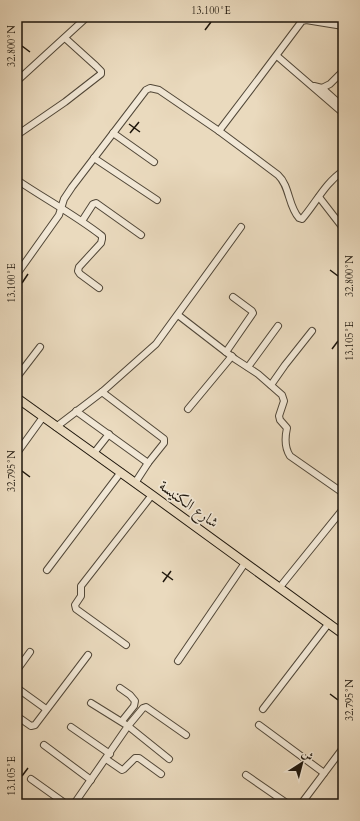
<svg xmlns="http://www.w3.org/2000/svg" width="360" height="821" viewBox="0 0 360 821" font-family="Cardo,Amiri,serif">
  <rect width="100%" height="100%" fill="#eadabe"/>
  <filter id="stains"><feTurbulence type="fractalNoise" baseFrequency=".005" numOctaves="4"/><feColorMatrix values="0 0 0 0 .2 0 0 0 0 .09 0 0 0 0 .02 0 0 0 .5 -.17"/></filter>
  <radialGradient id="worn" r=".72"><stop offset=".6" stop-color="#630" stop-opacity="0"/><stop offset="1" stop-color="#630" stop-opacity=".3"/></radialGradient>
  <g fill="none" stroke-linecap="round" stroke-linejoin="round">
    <defs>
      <g id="minor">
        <path d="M 277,56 L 343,113"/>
        <path d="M 17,81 L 87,17"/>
        <path d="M 314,86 L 322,88 L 343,107"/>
        <path d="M 322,88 L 330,84 L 343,71"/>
        <path d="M 219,131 L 260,77 L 302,21 L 306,20 L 343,26"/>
        <path d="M 113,133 L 154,162"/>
        <path d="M 17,135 L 65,102 L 101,74 L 101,71 L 96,66 L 65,38"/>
        <path d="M 94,158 L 157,200"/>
        <path d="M 17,180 C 45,199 75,215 102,236 L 102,239 L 101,243 L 79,267 L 78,271 L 80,274 L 99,288"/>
        <path d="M 319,197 L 343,228"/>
        <path d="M 82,221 L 93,204 L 96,203 L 141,235"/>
        <path d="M 17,274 L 59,215 L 64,199 L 72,187 L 146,90 L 150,88 L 159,90 L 219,131 L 278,175 C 290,186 288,206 299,218 L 302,219 C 316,203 325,183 343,171"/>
        <path d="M 178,315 L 235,359 L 258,374 L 282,395 L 284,401 L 279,416 L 280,420 L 287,428 C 285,437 284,447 290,456 L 343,493"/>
        <path d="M 226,352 L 253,313 L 252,311 L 233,297"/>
        <path d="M 248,367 L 278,326"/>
        <path d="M 17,377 L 40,347"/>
        <path d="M 271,385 L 285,365 L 312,331"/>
        <path d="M 102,392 L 164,439 L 164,443 L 148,463 L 135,483"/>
        <path d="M 188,409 L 232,356"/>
        <path d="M 76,411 L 148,463"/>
        <path d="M 56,427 L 102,392 L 156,344 L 241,227"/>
        <path d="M 17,453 L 43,417"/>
        <path d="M 94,453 L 109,434"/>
        <path d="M 47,570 L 121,472"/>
        <path d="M 280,587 L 343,509"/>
        <path d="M 126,645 L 76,609 L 75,605 L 81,596 L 81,586 L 152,495"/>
        <path d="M 178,661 L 245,563"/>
        <path d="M 17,670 L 30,652"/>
        <path d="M 17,688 L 46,709"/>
        <path d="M 120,688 L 130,695 L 135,701 L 134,706 L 122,721"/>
        <path d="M 263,709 L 329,623"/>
        <path d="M 17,724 L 21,719 L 31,726 L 35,725 L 88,655"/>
        <path d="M 259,725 L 324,773"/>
        <path d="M 71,727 L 110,754"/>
        <path d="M 44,745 L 91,780"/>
        <path d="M 106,759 L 122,770 L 124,769 L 135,758 L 139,758 L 161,774"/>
        <path d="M 169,759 L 128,726 L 143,708 L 146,707 L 186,735"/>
        <path d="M 246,775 L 288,804"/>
        <path d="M 31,779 L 66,804"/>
        <path d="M 74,804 L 128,726 L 91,703"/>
        <path d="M 301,804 L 343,748"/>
      </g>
      <path id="major" d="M 17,398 L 152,495 L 343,634"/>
    </defs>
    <use href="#minor" stroke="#514738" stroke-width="8"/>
    <use href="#major" stroke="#1e160c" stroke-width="10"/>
    <use href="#minor" stroke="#f1e7d5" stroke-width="6"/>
    <use href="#major" stroke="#eadabe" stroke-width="8"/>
  </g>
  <path fill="none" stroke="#1e160c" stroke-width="1.5" d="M 205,30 L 211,22M 22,46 L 30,52M 129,124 L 140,132M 130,133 L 139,122M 330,270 L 338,276M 22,283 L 28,274M 332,349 L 338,341M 22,471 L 30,477M 162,572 L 173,580M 163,582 L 171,571M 330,694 L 338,700M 22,776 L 28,768"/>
  <g text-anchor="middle" stroke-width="3.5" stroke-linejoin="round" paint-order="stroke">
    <g font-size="15" fill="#1e160c" stroke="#f1e7d5">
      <text transform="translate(189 504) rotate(36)" y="5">شارع الكنيسة</text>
    </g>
  </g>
  <rect width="360" height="821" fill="none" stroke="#eadabe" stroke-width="44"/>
  <g transform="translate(302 763) rotate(36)" stroke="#f1e7d5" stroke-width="3" paint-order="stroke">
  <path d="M0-3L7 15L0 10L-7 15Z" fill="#1e160c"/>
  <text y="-6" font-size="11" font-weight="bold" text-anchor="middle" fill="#1e160c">ش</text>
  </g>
  <rect x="22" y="22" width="316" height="777" fill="none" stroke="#1e160c" stroke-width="1.5"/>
  <g font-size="10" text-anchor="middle" fill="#1e160c">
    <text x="211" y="14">13.100°E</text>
    <text transform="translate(11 46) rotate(-90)" y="4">32.800°N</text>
    <text transform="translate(349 276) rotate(-90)" y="4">32.800°N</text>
    <text transform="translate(11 283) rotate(-90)" y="4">13.100°E</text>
    <text transform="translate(349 341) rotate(-90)" y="4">13.105°E</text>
    <text transform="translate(11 471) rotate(-90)" y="4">32.795°N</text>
    <text transform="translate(349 700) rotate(-90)" y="4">32.795°N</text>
    <text transform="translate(11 776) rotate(-90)" y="4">13.105°E</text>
  </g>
  <rect width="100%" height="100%" filter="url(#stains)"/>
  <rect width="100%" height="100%" fill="url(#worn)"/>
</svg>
